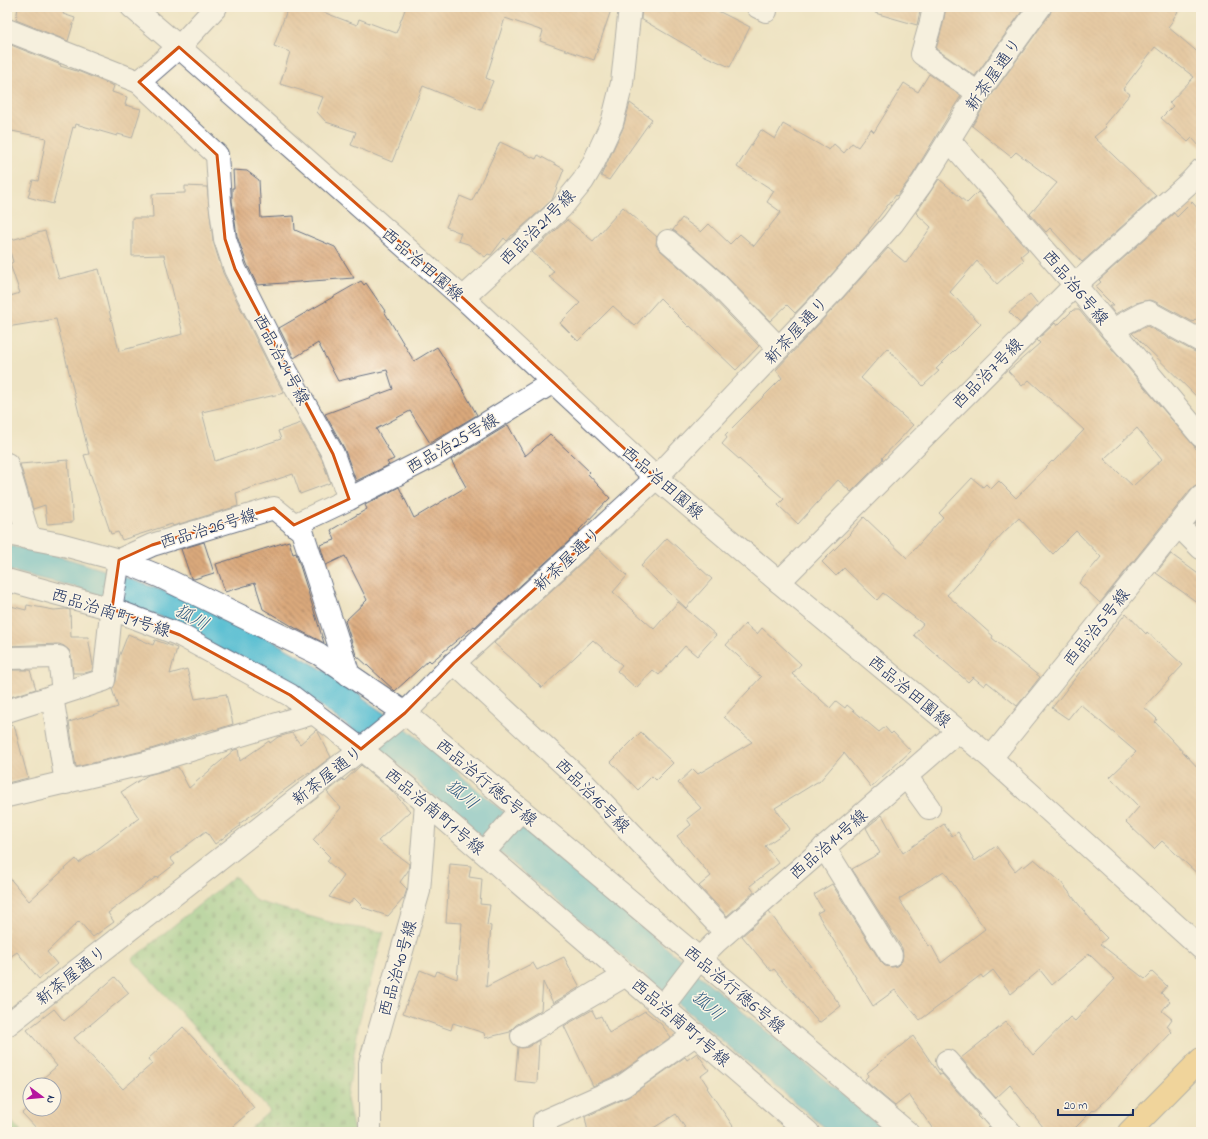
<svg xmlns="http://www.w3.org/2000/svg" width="1208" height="1139" viewBox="0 0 1208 1139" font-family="'Indie Flower','Klee One',sans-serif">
  <defs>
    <pattern id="cemetery-stones" width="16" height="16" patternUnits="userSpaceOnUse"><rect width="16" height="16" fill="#82c680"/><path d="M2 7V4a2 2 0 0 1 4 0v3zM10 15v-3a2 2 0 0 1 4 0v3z" fill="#6aa16c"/></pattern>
    <pattern id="building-back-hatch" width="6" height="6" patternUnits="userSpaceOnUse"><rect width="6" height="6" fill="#daa97b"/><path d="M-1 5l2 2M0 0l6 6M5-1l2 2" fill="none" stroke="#b08a68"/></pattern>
  </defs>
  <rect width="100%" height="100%" fill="#fcf5e5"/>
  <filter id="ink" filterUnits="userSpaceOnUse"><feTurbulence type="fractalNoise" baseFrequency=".025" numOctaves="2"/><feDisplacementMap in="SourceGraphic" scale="8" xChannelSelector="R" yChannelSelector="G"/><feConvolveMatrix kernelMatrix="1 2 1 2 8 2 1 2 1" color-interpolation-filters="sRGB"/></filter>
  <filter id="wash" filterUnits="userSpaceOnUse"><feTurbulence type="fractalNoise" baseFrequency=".012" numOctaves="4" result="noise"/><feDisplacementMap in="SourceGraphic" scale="16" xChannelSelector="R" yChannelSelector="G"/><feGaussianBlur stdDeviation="0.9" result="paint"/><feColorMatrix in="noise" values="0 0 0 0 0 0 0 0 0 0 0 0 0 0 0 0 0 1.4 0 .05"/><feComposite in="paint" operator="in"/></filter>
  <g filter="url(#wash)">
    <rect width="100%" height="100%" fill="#eee3c3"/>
    <g fill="url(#cemetery-stones)" stroke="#4e7a6f">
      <path d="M 235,876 L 256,901 L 340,925 L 384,932 L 359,1022 L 347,1099 L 354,1132 L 246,1132 L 270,1111 L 132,959 Z"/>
      <path d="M 7,1116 L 21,1132 L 7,1132 Z"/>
    </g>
    <path fill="#55bdd2" stroke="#387698" d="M 7,545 L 65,558 L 101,569 L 161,590 L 204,607 L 264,636 L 325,671 L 363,696 L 362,698 L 408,730 L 487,798 L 887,1132 L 830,1132 L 464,822 L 387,755 L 311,699 L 159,616 L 79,588 L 7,570 Z"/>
    <g id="blocks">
      <g fill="url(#building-back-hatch)" fill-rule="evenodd">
        <path d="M 18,7 L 66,7 L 63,14 L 75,18 L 68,41 L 16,20 Z"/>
        <path d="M 288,7 L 310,7 L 357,25 L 359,19 L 396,33 L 406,7 L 612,7 L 594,60 L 540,41 L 543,31 L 505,18 L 486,78 L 493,81 L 481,110 L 423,86 L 392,162 L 351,145 L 356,132 L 326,122 L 317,112 L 323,97 L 280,84 L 290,52 L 274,46 Z"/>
        <path d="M 642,7 L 710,7 L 750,27 L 730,67 L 703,55 L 641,19 Z"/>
        <path d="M 876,7 L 921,7 L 917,25 L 875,13 Z"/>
        <path d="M 946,7 L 1025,7 L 975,76 L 936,49 L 943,24 Z"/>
        <path d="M 1052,7 L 1181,7 L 1173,19 L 1174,19 L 1168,27 L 1201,55 L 1201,148 L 1192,138 L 1188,142 L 1161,118 L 1173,106 L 1169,103 L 1194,77 L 1155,47 L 1123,89 L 1130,94 L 1104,125 L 1106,127 L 1094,137 L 1156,196 L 1082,262 L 1050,228 L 1046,232 L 1030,214 L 1057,183 L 1016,152 L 1011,157 L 972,126 L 988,100 L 1050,14 Z"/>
        <path d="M 11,45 L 61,65 L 60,66 L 80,72 L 114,86 L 112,92 L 127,97 L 125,105 L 141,109 L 132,138 L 118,134 L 117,136 L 76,124 L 75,128 L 73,127 L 53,204 L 28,197 L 33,180 L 38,181 L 46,138 L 7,130 L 7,62 Z"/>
        <path d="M 929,74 L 961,96 L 952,110 L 912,176 L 897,196 L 896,195 L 891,201 L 868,231 L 869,232 L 824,283 L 795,313 L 787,305 L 770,321 L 724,274 L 676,232 L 673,230 L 682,218 L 701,232 L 709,224 L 730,244 L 740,234 L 754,246 L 781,212 L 767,202 L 774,191 L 737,167 L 761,130 L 775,139 L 783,124 L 829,150 L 834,144 L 844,153 L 852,143 L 858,147 L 871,129 L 874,132 L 904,83 L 918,92 Z"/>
        <path d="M 630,103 L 652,119 L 609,180 L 601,176 L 623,128 Z"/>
        <path d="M 500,142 L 536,159 L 538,155 L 564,169 L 552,200 L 513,235 L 512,235 L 507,241 L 504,238 L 491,255 L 488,254 L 485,257 L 468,244 L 458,241 L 461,233 L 446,227 L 460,196 L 472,201 Z"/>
        <path d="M 233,170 L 247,171 L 259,180 L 261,218 L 294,216 L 295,230 L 335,247 L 354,278 L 257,285 L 247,264 L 237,236 L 232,201 L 232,188 L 234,188 Z"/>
        <path d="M 939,179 L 967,203 L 978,192 L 1028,250 L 1021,256 L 1024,260 L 997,284 L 977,261 L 950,292 L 981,324 L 936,369 L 939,371 L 923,386 L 887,348 L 861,378 L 913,425 L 882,458 L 883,459 L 870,473 L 851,492 L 838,480 L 798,524 L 778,505 L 784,499 L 722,444 L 727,438 L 725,435 L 782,378 L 776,370 L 842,299 L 888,248 L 906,263 L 931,227 L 916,213 Z"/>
        <path d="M 185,186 L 207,187 L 213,241 L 223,273 L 273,373 L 284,393 L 202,412 L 215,461 L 281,439 L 278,431 L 301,423 L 322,459 L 330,483 L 300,494 L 293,474 L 236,493 L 238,506 L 173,526 L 172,524 L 122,540 L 118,532 L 111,534 L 84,455 L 89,454 L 56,319 L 7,327 L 7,297 L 20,293 L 10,264 L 13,262 L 7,241 L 45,231 L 59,279 L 99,269 L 119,351 L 183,334 L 164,255 L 132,256 L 132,218 L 153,218 L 152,194 L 185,193 Z"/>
        <path d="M 1192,202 L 1201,212 L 1201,314 L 1193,322 L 1154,301 L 1149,300 L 1136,303 L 1115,314 L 1109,306 L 1114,306 L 1095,287 L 1101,282 L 1099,280 L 1174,213 L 1177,217 Z"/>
        <path d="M 623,207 L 657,237 L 656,245 L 660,250 L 707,292 L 759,346 L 736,370 L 690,326 L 689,327 L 660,298 L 635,326 L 613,306 L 578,341 L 560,323 L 580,303 L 549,277 L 554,271 L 532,252 L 567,220 L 593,241 Z"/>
        <path d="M 361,281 L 364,285 L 366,283 L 385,311 L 384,311 L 414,361 L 437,347 L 457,379 L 477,415 L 430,443 L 410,411 L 376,429 L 394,459 L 387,462 L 389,465 L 356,481 L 344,448 L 325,414 L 393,389 L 387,370 L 338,381 L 318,343 L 294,358 L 279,328 Z"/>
        <path d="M 1030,294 L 1038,304 L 1020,323 L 1009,312 Z"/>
        <path d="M 1073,310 L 1079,310 L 1194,446 L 1201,456 L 1201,485 L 1196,486 L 1191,489 L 1100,603 L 1079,583 L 1101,557 L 1076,531 L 1053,554 L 1019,518 L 1004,532 L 947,595 L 993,636 L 992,638 L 1040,677 L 1017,706 L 987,682 L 984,686 L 973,677 L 968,682 L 914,635 L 923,624 L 883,593 L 877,600 L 844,568 L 836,576 L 822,562 L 850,534 L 849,534 L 864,517 L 907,558 L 943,517 L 939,513 L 972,478 L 983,487 L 986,484 L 991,489 L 999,481 L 1016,498 L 1052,461 L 1053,462 L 1084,430 L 1029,380 L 1022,386 L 1008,371 L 1040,343 L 1037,340 L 1055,323 L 1057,326 ZM 1137,428 L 1162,459 L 1133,486 L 1104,459 Z"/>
        <path d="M 1147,326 L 1195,352 L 1201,353 L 1201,401 L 1132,333 Z"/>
        <path d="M 508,425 L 525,456 L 550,434 L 590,472 L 588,474 L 610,498 L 579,530 L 580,531 L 475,627 L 474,626 L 431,662 L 429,660 L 395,691 L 356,655 L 345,621 L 367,600 L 345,556 L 326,565 L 320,545 L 335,540 L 331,530 L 367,509 L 365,505 L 399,487 L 414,518 L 466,487 L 451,460 Z"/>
        <path d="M 68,460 L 73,522 L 47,524 L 45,505 L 33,509 L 20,464 Z"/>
        <path d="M 1201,517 L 1201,530 L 1195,524 Z"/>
        <path d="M 667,538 L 712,579 L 686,608 L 641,566 Z"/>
        <path d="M 289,541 L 293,554 L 296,553 L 324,643 L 297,629 L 263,609 L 255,583 L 225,592 L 216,564 Z"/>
        <path d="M 204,542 L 214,573 L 194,579 L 191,578 L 181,549 Z"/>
        <path d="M 598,548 L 627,576 L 613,592 L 654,629 L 678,602 L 716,635 L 697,656 L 685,646 L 659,675 L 653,670 L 636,688 L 617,671 L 622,665 L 593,640 L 542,688 L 513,660 L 494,643 Z"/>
        <path d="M 1171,554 L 1201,576 L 1201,605 L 1156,573 Z"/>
        <path d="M 7,605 L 26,610 L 27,605 L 54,610 L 66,609 L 70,610 L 71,637 L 88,637 L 93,665 L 92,671 L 85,673 L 73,673 L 71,655 L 69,650 L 64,646 L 59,644 L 7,646 Z"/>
        <path d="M 1126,613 L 1146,634 L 1147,632 L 1183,665 L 1144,707 L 1157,719 L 1155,722 L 1201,771 L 1201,877 L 1162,841 L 1154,849 L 1126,822 L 1139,807 L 1110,777 L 1136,752 L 1080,704 L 1068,719 L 1052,708 Z"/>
        <path d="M 745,624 L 757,634 L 762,628 L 801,664 L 792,674 L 830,708 L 836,701 L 845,708 L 847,705 L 879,732 L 885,727 L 891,734 L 893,732 L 911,751 L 871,787 L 844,753 L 819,782 L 817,782 L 775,808 L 790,829 L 765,846 L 779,863 L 750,886 L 754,892 L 727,916 L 699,886 L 711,876 L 677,836 L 691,825 L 687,819 L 701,808 L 678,783 L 693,769 L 698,774 L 752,742 L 724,717 L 761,677 L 726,645 Z"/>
        <path d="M 128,634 L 153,645 L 155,640 L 177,648 L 170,674 L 187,669 L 195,699 L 226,694 L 233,724 L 215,730 L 214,729 L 151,749 L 76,767 L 69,722 L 118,707 L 112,689 L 116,681 L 119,657 Z"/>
        <path d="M 7,670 L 30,670 L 36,689 L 7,698 Z"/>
        <path d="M 14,725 L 28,778 L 7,783 L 7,726 Z"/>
        <path d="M 316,730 L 318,732 L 331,757 L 310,773 L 309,772 L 260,808 L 260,809 L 239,824 L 240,826 L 215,844 L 206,831 L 170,858 L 175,864 L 157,878 L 156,877 L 108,913 L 114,922 L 93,937 L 79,921 L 47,952 L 57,964 L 39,979 L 17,952 L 7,959 L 7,875 L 29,901 L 76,859 L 79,863 L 139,818 L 121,792 L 148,775 L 178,767 L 189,788 L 234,750 L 238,749 L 240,761 L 269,741 L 270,743 L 278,737 L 292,733 L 300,744 Z"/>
        <path d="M 641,732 L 673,763 L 656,780 L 652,776 L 638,790 L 611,762 Z"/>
        <path d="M 361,765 L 392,791 L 410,811 L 378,841 L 409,864 L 408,871 L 400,882 L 407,889 L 404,898 L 388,916 L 364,908 L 354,898 L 349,904 L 329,897 L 344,876 L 327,861 L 330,857 L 313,840 L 341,808 L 327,792 L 343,779 L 344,781 Z"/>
        <path d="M 882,815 L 903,853 L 944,824 L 952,836 L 958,832 L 975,861 L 996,846 L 1015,871 L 1022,865 L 1024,867 L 1034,859 L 1061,882 L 1099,930 L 1107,938 L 1100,944 L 1145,979 L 1152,972 L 1167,986 L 1161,993 L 1170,1001 L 1162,1011 L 1172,1019 L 1167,1026 L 1172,1032 L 1134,1072 L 1133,1071 L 1110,1097 L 1094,1111 L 1093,1110 L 1071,1132 L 1047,1132 L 1010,1085 L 996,1098 L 961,1058 L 1006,1022 L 1033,1055 L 1070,1017 L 1075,1021 L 1115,979 L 1089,954 L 1052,985 L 1040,970 L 1011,994 L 993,970 L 983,978 L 981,975 L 920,1020 L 895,990 L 873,1006 L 817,913 L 823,910 L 814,895 L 832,884 L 881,962 L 885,966 L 892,967 L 897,966 L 902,961 L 903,955 L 902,948 L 852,869 L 880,853 L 866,828 ZM 944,871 L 985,929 L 941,963 L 931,945 L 929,946 L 899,899 Z"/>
        <path d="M 450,864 L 471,866 L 469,877 L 482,879 L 480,904 L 490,905 L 487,925 L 491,926 L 486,987 L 533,963 L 537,970 L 564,957 L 580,987 L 553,1003 L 543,982 L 541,1010 L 516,1025 L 511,1030 L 510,1032 L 485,1038 L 484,1033 L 453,1023 L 451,1030 L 403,1013 L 420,970 L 435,976 L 437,971 L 457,979 L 462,923 L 446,922 Z"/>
        <path d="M 769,912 L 841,1006 L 819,1023 L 774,969 L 771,971 L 742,936 Z"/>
        <path d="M 115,977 L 129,993 L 74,1038 L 123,1089 L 152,1064 L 148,1059 L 183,1027 L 235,1083 L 254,1108 L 226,1132 L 40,1132 L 22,1113 L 30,1106 L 30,1109 L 54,1109 L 54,1085 L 35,1085 L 57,1066 L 27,1030 L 54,1009 L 64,1021 Z"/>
        <path d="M 592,1010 L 596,1018 L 601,1016 L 609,1033 L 645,1011 L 661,1024 L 671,1037 L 617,1075 L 593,1086 L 564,1026 Z"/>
        <path d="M 913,1036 L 940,1075 L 942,1074 L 978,1115 L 977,1116 L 993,1132 L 935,1132 L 909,1095 L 895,1106 L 869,1084 L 865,1079 L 868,1076 L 867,1073 Z"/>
        <path d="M 539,1040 L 537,1083 L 515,1081 L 518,1047 L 522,1048 L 528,1047 Z"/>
        <path d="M 697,1053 L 709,1070 L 701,1076 L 708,1087 L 707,1088 L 737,1132 L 688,1132 L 676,1114 L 647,1132 L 588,1132 L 585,1117 L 628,1097 L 685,1057 L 687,1060 Z"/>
      </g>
    </g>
  </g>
  <g filter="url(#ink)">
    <use href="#blocks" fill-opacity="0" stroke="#656e81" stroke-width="1"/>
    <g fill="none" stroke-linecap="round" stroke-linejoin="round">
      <defs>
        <g id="minor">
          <path d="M 132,7 L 179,47 L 463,298 L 656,478 L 779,582 L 991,758 L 1201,948"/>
          <path d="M 216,7 L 179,47 L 139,82 L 217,155 L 220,202 L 225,239 L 235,269 L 284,367 L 333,454 L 349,499"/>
          <path d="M 758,7 L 766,11"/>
          <path d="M 934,7 L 931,22 L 922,54 L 978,93"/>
          <path d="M 7,30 L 139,82"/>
          <path d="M 949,140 L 1075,285 L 1201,436"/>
          <path d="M 668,241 L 716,283 L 779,348"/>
          <path d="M 463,298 L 561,208 L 583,181 L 593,164 L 612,123 L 622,83 L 630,7"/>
          <path d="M 1112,330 L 1142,314 L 1148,312 L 1201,341"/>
          <path d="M 7,464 L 29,538"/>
          <path d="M 294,525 L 349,499 L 437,454 L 553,382"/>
          <path d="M 1178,525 L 1201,548"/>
          <path d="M 7,534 L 60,544 L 119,560 L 161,577 L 319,654 L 405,713 L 907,1132"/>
          <path d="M 119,560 L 152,545 L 274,508 L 302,531 L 349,675"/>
          <path d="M 7,580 L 112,609 L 180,635 L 290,695 L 361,749 L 426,803 L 808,1132"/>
          <path d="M 779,582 L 1075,285 L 1190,182 L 1201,170"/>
          <path d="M 7,658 L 59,657 L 63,693"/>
          <path d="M 454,663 L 582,781 L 726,933"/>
          <path d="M 52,696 L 66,783"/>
          <path d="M 7,711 L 104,680 L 112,603 L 119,560"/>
          <path d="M 991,758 L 1201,497"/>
          <path d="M 906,776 L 929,808"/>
          <path d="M 7,796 L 154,761 L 314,713"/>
          <path d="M 824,847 L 891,955"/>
          <path d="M 484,852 L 521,810"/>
          <path d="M 663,1006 L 699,959 L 716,942 L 958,731"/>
          <path d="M 7,1025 L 361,749 L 405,713 L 454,663 L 656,478 L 833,291 L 893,223 L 922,183 L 978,93 L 1040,7"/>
          <path d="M 522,1036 L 626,975"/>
          <path d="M 947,1061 L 1010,1132"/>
          <path d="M 370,1132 L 370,1063 L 419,891 L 426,803"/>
          <path d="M 544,1132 L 544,1121 L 623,1086 L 696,1034"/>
        </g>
        <path id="major" d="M 1129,1132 L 1201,1059"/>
      </defs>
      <use href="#minor" stroke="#656e81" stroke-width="24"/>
      <use href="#major" stroke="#656e81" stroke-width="24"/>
      <use href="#minor" stroke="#fff" stroke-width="22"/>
      <use href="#major" stroke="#f2c26a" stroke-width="22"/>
    </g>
  </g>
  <path d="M0 0H1208V1139H0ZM 179,47 L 463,298 L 656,478 L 454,663 L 405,713 L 361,749 L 290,695 L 180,635 L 112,609 L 119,560 L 152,545 L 274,508 L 294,525 L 349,499 L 333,454 L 235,269 L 225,239 L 217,155 L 139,82 Z" fill="#eee3c3" fill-opacity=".55" fill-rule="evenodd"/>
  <path fill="none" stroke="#d45514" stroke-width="3" stroke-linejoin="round" d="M 179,47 L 463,298 L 656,478 L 454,663 L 405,713 L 361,749 L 290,695 L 180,635 L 112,609 L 119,560 L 152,545 L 274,508 L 294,525 L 349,499 L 333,454 L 235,269 L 225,239 L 217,155 L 139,82 Z"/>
  <g text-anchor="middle" stroke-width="3" stroke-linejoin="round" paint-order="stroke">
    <g font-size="17" fill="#1b2f5e" stroke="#fcf5e5">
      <text transform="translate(993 74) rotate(-55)" y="6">新茶屋通り</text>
      <text transform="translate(537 227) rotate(-45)" y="6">西品治21号線</text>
      <text transform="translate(423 264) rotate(41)" y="6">西品治田園線</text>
      <text transform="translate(1076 287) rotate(50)" y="6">西品治6号線</text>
      <text transform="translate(796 330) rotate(-47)" y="6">新茶屋通り</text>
      <text transform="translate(282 359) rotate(62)" y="6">西品治24号線</text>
      <text transform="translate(987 373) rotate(-45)" y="6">西品治7号線</text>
      <text transform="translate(452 443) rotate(-30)" y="6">西品治25号線</text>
      <text transform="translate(663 482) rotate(41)" y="6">西品治田園線</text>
      <text transform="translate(208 528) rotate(-17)" y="6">西品治26号線</text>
      <text transform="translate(567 559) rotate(-43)" y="6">新茶屋通り</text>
      <text transform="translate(111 612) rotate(18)" y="6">西品治南町1号線</text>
      <text transform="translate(1096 627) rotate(-51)" y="6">西品治5号線</text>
      <text transform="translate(910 691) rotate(40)" y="6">西品治田園線</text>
      <text transform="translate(327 775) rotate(-38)" y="6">新茶屋通り</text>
      <text transform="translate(487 782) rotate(40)" y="6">西品治行徳6号線</text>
      <text transform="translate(593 795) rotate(45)" y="6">西品治16号線</text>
      <text transform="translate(435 811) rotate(40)" y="6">西品治南町1号線</text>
      <text transform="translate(828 844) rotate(-41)" y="6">西品治14号線</text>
      <text transform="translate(397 968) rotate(-74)" y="6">西品治40号線</text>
      <text transform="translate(71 975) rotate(-38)" y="6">新茶屋通り</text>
      <text transform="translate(735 989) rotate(40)" y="6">西品治行徳6号線</text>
      <text transform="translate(681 1022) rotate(41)" y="6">西品治南町1号線</text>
    </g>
    <g font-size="18" font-style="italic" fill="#2c5a81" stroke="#fcf5e5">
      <text transform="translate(192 617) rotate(28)" y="6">狐川</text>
      <text transform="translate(462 794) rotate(40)" y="6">狐川</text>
      <text transform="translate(708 1005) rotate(41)" y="6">狐川</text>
    </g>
  </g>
  <rect width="1208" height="1139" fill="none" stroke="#fcf5e5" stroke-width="24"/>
  <g transform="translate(42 1097) rotate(106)"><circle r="19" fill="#fcf5e5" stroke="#a2a6af"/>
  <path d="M0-3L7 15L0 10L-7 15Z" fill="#b5179e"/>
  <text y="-6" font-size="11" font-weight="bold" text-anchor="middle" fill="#1b2f5e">N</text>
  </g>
  <path d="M1058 1109v6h75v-6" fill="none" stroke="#1b2f5e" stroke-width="2"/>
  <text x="1064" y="1109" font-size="12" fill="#1b2f5e" stroke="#fcf5e5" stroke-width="3" paint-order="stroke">20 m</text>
</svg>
